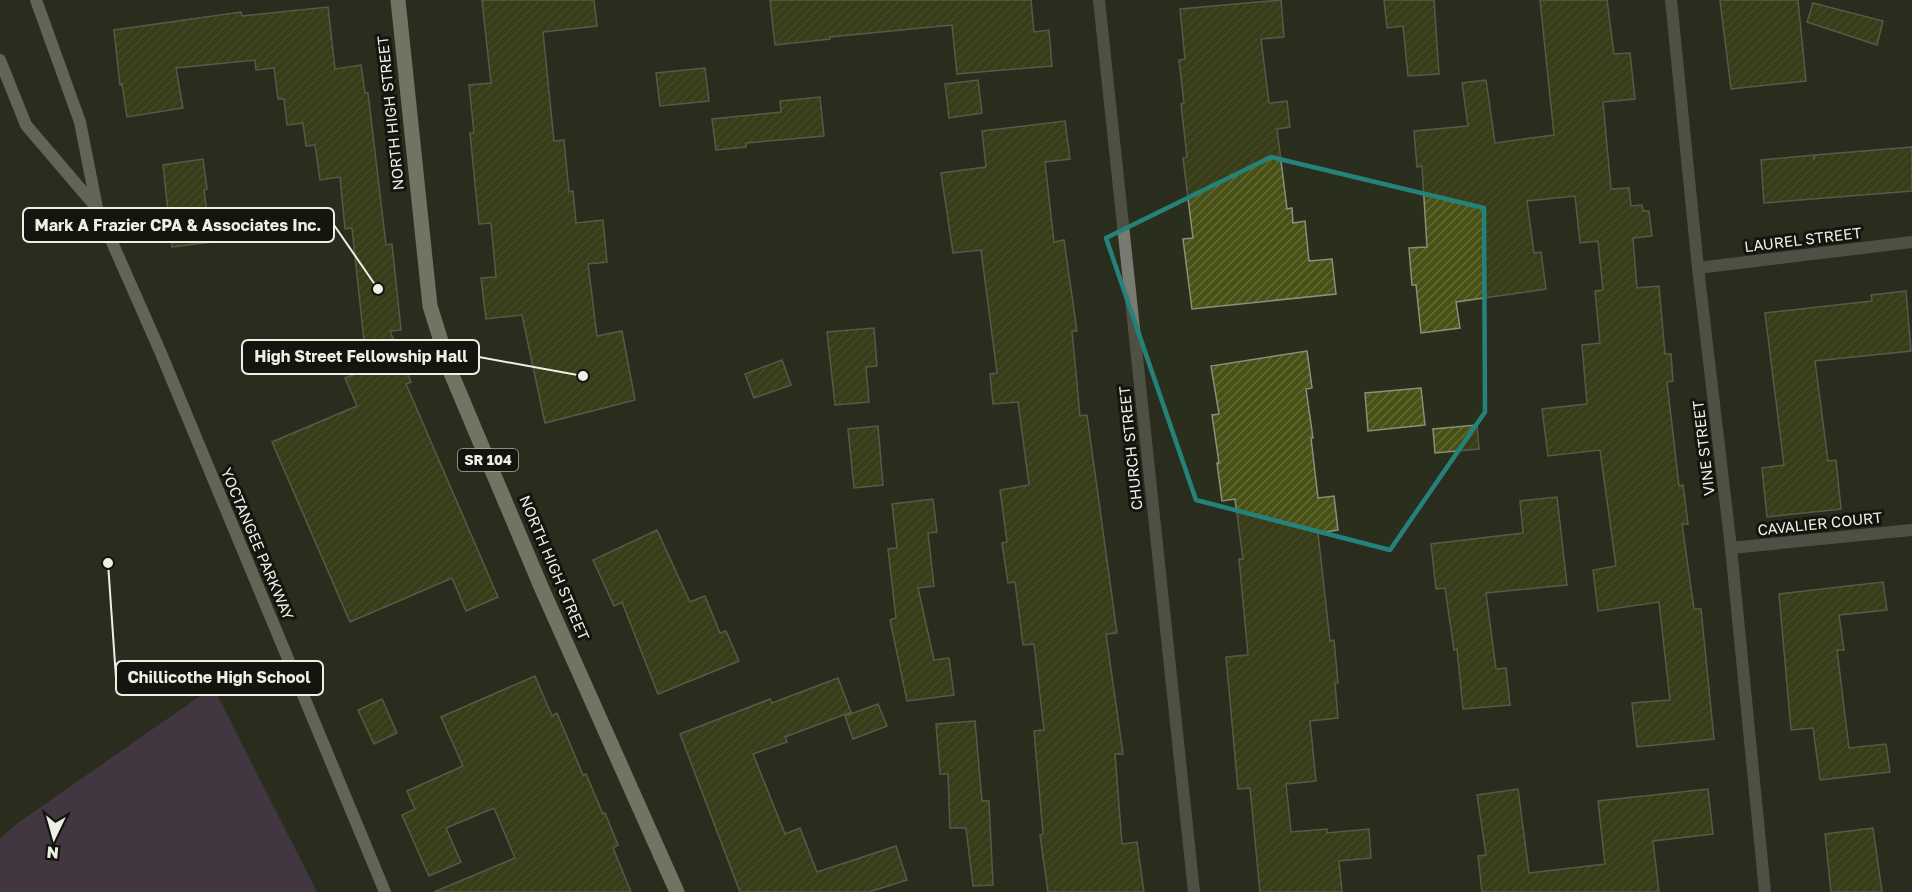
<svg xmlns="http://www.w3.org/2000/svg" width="1912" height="892" viewBox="0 0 1912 892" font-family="'Golos Text',sans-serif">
  <defs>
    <pattern id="building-hatch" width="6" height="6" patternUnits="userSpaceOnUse" patternTransform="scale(1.5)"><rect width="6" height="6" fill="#475015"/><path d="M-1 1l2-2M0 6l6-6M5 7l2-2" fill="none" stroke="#626a37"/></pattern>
  </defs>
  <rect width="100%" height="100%" fill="#2a2e1d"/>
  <path fill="#60426b" d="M 213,687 L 317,892 L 0,892 L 0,839 L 15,825 Z"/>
  <g fill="url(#building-hatch)" stroke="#8b907c" stroke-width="1.5">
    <path d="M 482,0 L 594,0 L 597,26 L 543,32 L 554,141 L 564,140 L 569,192 L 573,191 L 576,223 L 603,220 L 607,262 L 588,264 L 597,336 L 622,331 L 635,400 L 545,423 L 522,315 L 486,319 L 481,278 L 496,277 L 491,223 L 479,224 L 470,133 L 474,133 L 469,85 L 491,83 Z"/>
    <path d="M 770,0 L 1031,0 L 1034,32 L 1049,30 L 1052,66 L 957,74 L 952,25 L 830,37 L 830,39 L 775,45 Z"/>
    <path d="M 1281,0 L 1284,37 L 1261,39 L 1269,103 L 1287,101 L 1290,127 L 1277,129 L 1287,209 L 1292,208 L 1293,223 L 1305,221 L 1309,261 L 1332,259 L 1336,294 L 1192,309 L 1183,239 L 1193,238 L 1183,158 L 1187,157 L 1181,104 L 1184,103 L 1179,60 L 1185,59 L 1180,9 Z"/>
    <path d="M 1384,0 L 1434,0 L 1439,74 L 1408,76 L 1403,26 L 1387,28 Z"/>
    <path d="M 1540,0 L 1607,0 L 1614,54 L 1630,53 L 1635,99 L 1603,102 L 1611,189 L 1629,188 L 1631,206 L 1642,205 L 1643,211 L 1649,211 L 1652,236 L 1633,238 L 1637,288 L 1659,286 L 1665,354 L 1671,354 L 1673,381 L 1667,382 L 1679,486 L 1683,485 L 1688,524 L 1682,524 L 1694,609 L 1701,609 L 1714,739 L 1637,747 L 1632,703 L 1670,700 L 1659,602 L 1598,611 L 1593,570 L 1616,566 L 1600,450 L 1548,456 L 1542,409 L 1587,404 L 1582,345 L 1600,343 L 1595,291 L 1603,290 L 1598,241 L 1580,243 L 1575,196 L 1527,201 L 1534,253 L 1541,252 L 1546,289 L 1456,302 L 1460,328 L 1421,333 L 1416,285 L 1412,285 L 1409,248 L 1427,247 L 1422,166 L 1417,167 L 1414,131 L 1468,126 L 1462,83 L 1486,80 L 1495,143 L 1554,135 Z"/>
    <path d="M 1720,0 L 1798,0 L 1806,81 L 1731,89 Z"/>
    <path d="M 1813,3 L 1883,21 L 1877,45 L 1807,22 Z"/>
    <path d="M 328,7 L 335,69 L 361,65 L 365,93 L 368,93 L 386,245 L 392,244 L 401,330 L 390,331 L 411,382 L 406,384 L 498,597 L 466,611 L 452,578 L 350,622 L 272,442 L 357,406 L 345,378 L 367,369 L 352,228 L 345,229 L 340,177 L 320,180 L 315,145 L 306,146 L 303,123 L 287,125 L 284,99 L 278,99 L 274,68 L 256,70 L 255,60 L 176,68 L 183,108 L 127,117 L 122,84 L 120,85 L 114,30 L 241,12 L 242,16 Z"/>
    <path d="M 705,68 L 709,101 L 660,106 L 656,73 Z"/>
    <path d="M 978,80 L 982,113 L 949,118 L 945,84 Z"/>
    <path d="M 820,97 L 824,136 L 746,143 L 746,147 L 716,150 L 712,119 L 781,112 L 780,101 Z"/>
    <path d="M 1065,121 L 1070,159 L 1045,162 L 1054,242 L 1064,240 L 1077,331 L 1072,331 L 1080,416 L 1087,415 L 1117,633 L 1106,634 L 1123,754 L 1115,754 L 1122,844 L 1137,842 L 1144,892 L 1048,892 L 1040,835 L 1043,834 L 1034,731 L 1044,730 L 1034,644 L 1023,645 L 1015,582 L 1008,583 L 1002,543 L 1007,542 L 1000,490 L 1029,485 L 1018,402 L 993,404 L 990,374 L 997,373 L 981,250 L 953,253 L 941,173 L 986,167 L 982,131 Z"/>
    <path d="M 1912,147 L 1912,191 L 1764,203 L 1761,160 L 1814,155 L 1814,160 L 1815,155 Z"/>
    <path d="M 203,159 L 207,189 L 204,190 L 211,242 L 172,247 L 163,165 Z"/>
    <path d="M 1906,291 L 1911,351 L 1815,361 L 1828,461 L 1836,460 L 1841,509 L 1767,517 L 1762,468 L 1784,465 L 1765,313 L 1872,301 L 1871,295 Z"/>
    <path d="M 874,328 L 877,366 L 866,367 L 869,402 L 835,405 L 827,332 Z"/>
    <path d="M 1307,351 L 1312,388 L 1306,389 L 1313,438 L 1311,438 L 1318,498 L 1334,496 L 1338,530 L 1318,533 L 1330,641 L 1334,640 L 1338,683 L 1335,683 L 1338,718 L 1310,721 L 1316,781 L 1286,784 L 1291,832 L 1327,829 L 1327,833 L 1369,829 L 1371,858 L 1339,861 L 1342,892 L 1260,892 L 1250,788 L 1238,789 L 1226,657 L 1248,655 L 1239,559 L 1243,559 L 1235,499 L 1222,501 L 1217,463 L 1219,463 L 1212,415 L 1219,414 L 1211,366 Z"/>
    <path d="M 782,360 L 791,385 L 754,398 L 745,374 Z"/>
    <path d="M 1421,388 L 1425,425 L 1368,431 L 1365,393 Z"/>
    <path d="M 1477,425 L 1479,449 L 1435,453 L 1433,429 Z"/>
    <path d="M 878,426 L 883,485 L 854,488 L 848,429 Z"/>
    <path d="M 1557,497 L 1567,585 L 1486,593 L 1496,669 L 1506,668 L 1510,705 L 1463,709 L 1457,649 L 1454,650 L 1445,588 L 1436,589 L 1431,544 L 1523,533 L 1520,501 Z"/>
    <path d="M 933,499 L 937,532 L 928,533 L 934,586 L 918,588 L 934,660 L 949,658 L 954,695 L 907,701 L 890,620 L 896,618 L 888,549 L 897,548 L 892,504 Z"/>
    <path d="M 657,530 L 690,602 L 705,596 L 720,633 L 726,631 L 739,661 L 658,694 L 622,602 L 614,606 L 593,560 Z"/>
    <path d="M 1883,582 L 1887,610 L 1839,615 L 1844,650 L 1837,650 L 1849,748 L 1886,744 L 1890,772 L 1820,780 L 1813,728 L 1791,730 L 1779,594 Z"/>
    <path d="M 535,676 L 552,716 L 557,713 L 583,775 L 586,774 L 603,814 L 605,813 L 618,845 L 613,848 L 631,892 L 434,892 L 515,858 L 494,808 L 446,828 L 461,862 L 429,876 L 402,815 L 415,809 L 407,791 L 463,766 L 441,717 Z"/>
    <path d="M 838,678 L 851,712 L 785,737 L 787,742 L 753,754 L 785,834 L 800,828 L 817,872 L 896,846 L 907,880 L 869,892 L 740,892 L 680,734 L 770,699 L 772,703 Z"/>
    <path d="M 382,699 L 397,733 L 374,744 L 358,710 Z"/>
    <path d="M 878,704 L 887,726 L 853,739 L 845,716 Z"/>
    <path d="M 975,721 L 982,801 L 989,801 L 993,885 L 973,886 L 966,828 L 950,828 L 948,774 L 940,774 L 936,724 Z"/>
    <path d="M 1518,789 L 1529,873 L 1605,864 L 1598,801 L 1708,789 L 1713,834 L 1653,841 L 1659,892 L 1482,892 L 1478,856 L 1486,855 L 1477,795 Z"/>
    <path d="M 1873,828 L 1882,892 L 1831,892 L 1825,834 Z"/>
  </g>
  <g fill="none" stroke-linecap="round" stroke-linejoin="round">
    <g stroke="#797b72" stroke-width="12">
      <path d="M 1099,0 L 1194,892"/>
      <path d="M 1671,0 L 1698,268 L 1731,548 L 1765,892"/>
      <path d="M 1698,268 L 1912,242"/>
      <path d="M 1731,548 L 1912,530"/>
    </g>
    <g stroke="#a4a89a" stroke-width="12">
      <path d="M 36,0 L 80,122 L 97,208 L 160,351 L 385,892"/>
      <path d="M 0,60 L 26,125 L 96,207"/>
    </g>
    <path stroke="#c6cab9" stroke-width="15" d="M 398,0 L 430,306 L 451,373 L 542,589 L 677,892"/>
  </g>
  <path d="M0 0H1912V892H0ZM 1271,157 L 1484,208 L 1485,412 L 1390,550 L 1196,500 L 1106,238 Z" fill="#2a2e1d" fill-opacity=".55" fill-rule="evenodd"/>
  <path fill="none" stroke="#25827a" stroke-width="4.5" stroke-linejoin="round" d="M 1271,157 L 1484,208 L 1485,412 L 1390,550 L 1196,500 L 1106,238 Z"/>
  <g text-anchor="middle" stroke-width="6" stroke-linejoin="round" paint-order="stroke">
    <rect fill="#13150e" stroke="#acaea5" stroke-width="1.5" x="458" y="449" width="60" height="22" rx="4.5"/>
    <g font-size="14" font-weight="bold" fill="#eef0e6">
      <text x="488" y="465">SR 104</text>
    </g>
    <g font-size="15" fill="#eef0e6" stroke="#13150e">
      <text transform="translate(391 113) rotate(-96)" y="5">NORTH HIGH STREET</text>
      <text transform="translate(1803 240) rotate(-7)" y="5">LAUREL STREET</text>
      <text transform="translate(1131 448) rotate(-96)" y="5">CHURCH STREET</text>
      <text transform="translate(1704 448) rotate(-97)" y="5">VINE STREET</text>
      <text transform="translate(1820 524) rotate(-6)" y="5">CAVALIER COURT</text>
      <text transform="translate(257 544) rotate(67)" y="5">YOCTANGEE PARKWAY</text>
      <text transform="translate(554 568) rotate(67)" y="5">NORTH HIGH STREET</text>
    </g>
  </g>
  <path fill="none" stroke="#eef0e6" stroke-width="2" d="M378 289L334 225M583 376L479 357M108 563L116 678"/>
  <g fill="#eef0e6" stroke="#13150e" stroke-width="2">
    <circle cx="378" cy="289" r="6"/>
    <circle cx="583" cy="376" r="6"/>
    <circle cx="108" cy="563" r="6"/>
  </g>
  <g fill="#13150e" stroke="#eef0e6" stroke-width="2">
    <rect x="23" y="208" width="311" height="34" rx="6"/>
    <rect x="242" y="340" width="237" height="34" rx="6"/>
    <rect x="116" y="661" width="207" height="34" rx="6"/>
  </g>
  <g font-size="16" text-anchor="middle" font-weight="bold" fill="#eef0e6">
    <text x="178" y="231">Mark A Frazier CPA &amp; Associates Inc.</text>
    <text x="361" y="362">High Street Fellowship Hall</text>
    <text x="219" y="683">Chillicothe High School</text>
  </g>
  <g transform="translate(54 838) rotate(185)" stroke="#13150e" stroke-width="4.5" paint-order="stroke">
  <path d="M0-4.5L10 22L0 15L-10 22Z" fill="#eef0e6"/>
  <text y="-9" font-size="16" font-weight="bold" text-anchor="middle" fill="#eef0e6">N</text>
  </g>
</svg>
